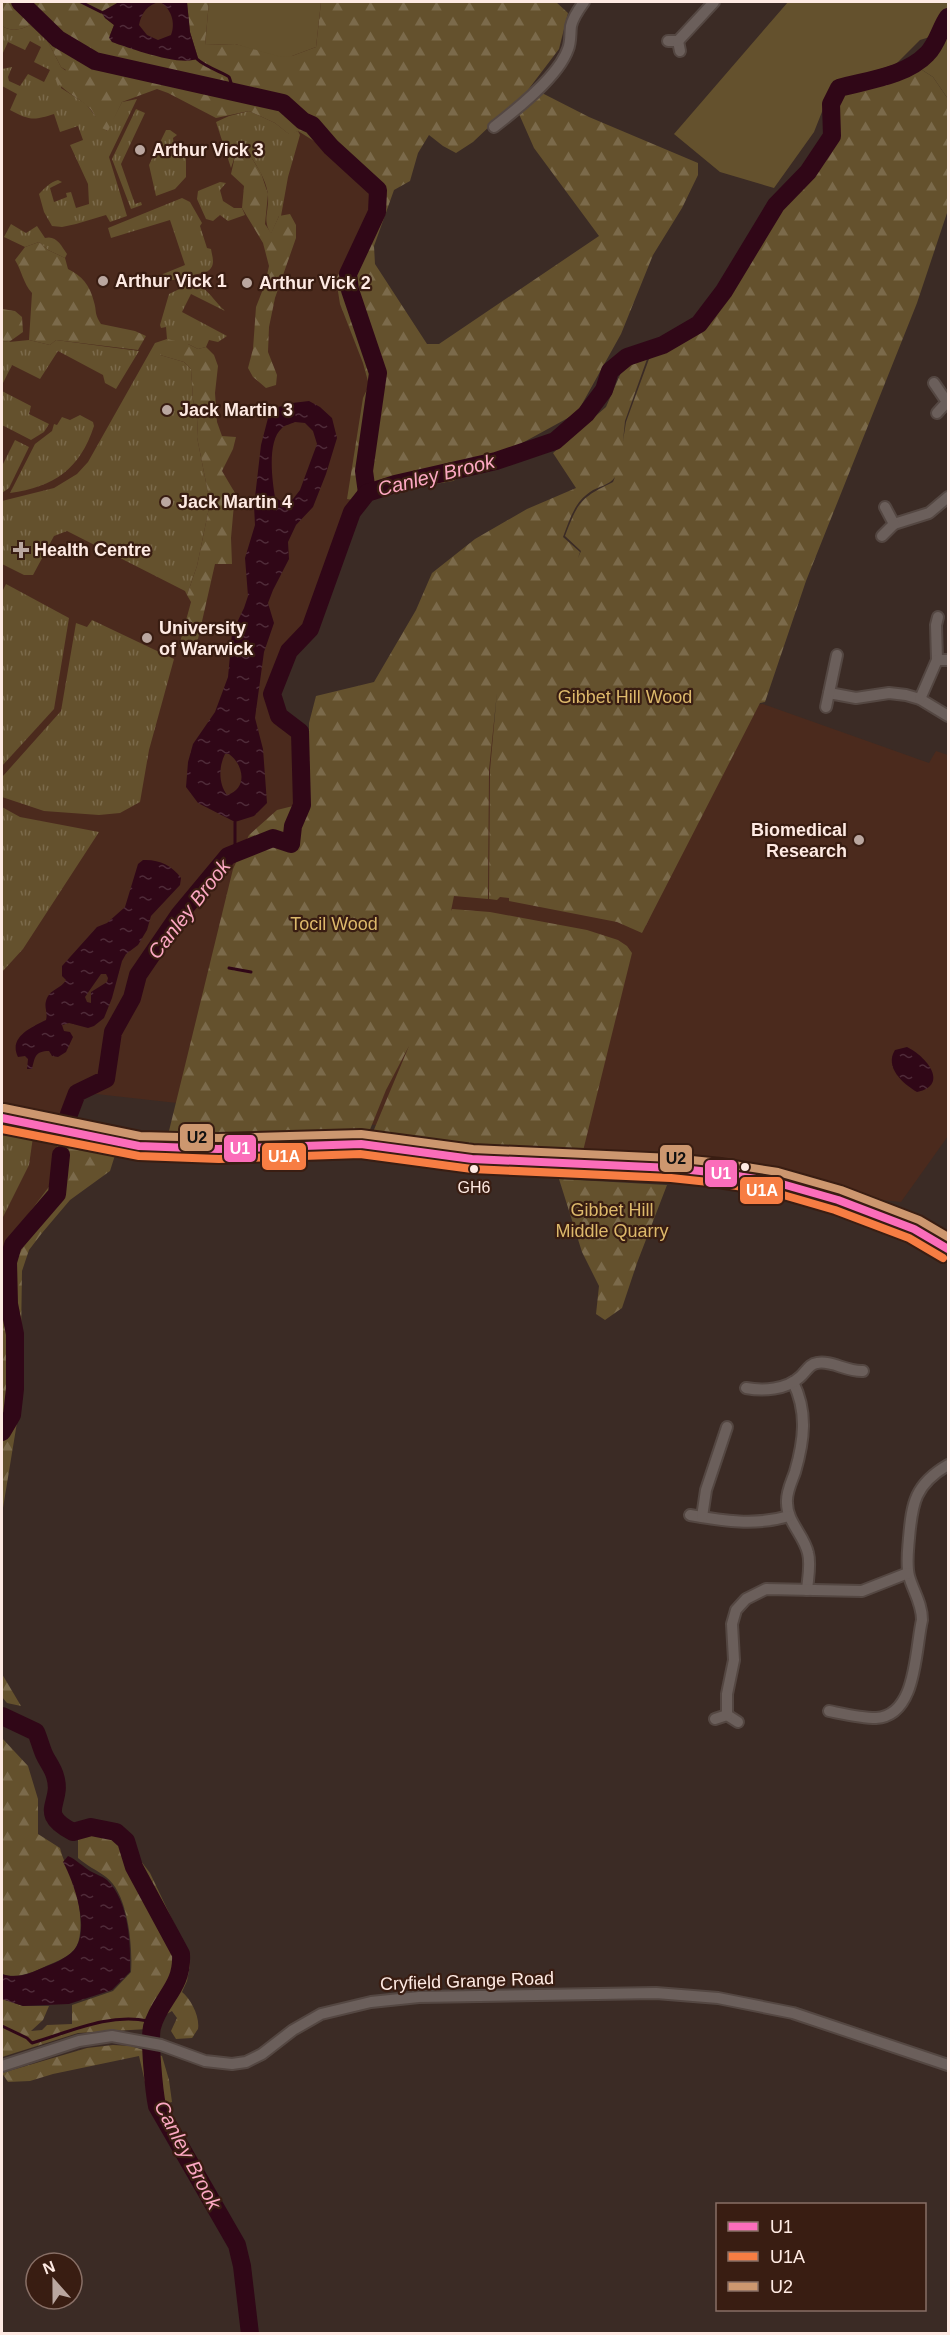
<svg xmlns="http://www.w3.org/2000/svg" width="950" height="2335" viewBox="0 0 950 2335" font-family="Helvetica,sans-serif">
  <defs>
    <pattern id="grass-tufts" width="24" height="20" patternUnits="userSpaceOnUse" patternTransform="scale(1.5)"><rect width="24" height="20" fill="#64512d"/><path d="M3 7l-1-3M5 7V3M7 7l1-3M15 17l-1-3M17 17v-4M19 17l1-3" fill="none" stroke="#7b6a4b"/></pattern>
    <pattern id="forest-firs" width="22" height="20" patternUnits="userSpaceOnUse" patternTransform="scale(1.5)"><rect width="22" height="20" fill="#64512d"/><path d="M5 1l3.5 6h-7zM16 11l3.5 6h-7z" fill="#7b6a4b"/></pattern>
    <pattern id="water-ripples" width="26" height="14" patternUnits="userSpaceOnUse" patternTransform="scale(1.5)"><rect width="26" height="14" fill="#300717"/><path d="M2 4q2-2 4 0t4 0M15 11q2-2 4 0t4 0" fill="none" stroke="#4f2b39"/></pattern>
  </defs>
  <rect width="100%" height="100%" fill="#3b2b25"/>
  <path fill="#4b2a1d" d="M 2,2 L 339,2 L 376,191 L 356,246 L 372,385 L 357,489 L 305,624 L 282,652 L 266,695 L 278,727 L 296,735 L 763,704 L 929,763 L 936,751 L 948,755 L 948,1136 L 901,1202 L 882,1200 L 789,1171 L 78,1092 L 63,1111 L 51,1184 L 2,1252 Z"/>
  <g fill="url(#grass-tufts)">
    <path d="M 30,25 L 46,38 L 61,67 L 66,71 L 61,88 L 86,104 L 107,131 L 122,102 L 137,99 L 109,157 L 127,216 L 110,222 L 106,215 L 76,224 L 62,227 L 52,226 L 44,212 L 39,194 C 45,188 50,182 58,180 L 62,182 L 50,188 L 54,202 L 67,197 L 66,193 L 71,192 L 76,208 L 89,204 L 88,184 L 70,145 L 83,140 L 78,126 L 60,132 L 54,114 C 33,121 29,120 10,110 L 17,94 L 2,86 L 2,69 L 12,67 L 8,77 L 9,81 L 20,86 L 28,74 L 44,82 L 50,70 L 34,62 L 41,47 L 30,41 L 25,50 L 8,42 L 2,55 L 2,26 C 12,32 20,30 30,25 Z"/>
    <path d="M 136,109 L 145,113 L 121,164 L 135,204 L 141,202 L 142,205 L 131,209 L 112,159 Z"/>
    <path d="M 249,111 L 275,123 L 289,134 L 298,131 L 300,135 L 288,177 L 281,216 L 279,216 L 271,234 C 262,219 269,213 268,196 C 267,180 256,165 248,152 L 235,156 L 231,168 L 216,122 L 229,116 Z"/>
    <path d="M 166,130 L 170,130 L 177,135 L 173,138 L 174,146 L 183,146 L 186,152 L 186,177 L 175,189 L 156,196 L 149,165 Z"/>
    <path d="M 220,182 L 226,183 L 220,190 L 223,201 L 234,208 L 242,208 L 245,215 L 228,221 L 220,215 L 213,221 L 206,219 L 197,199 L 198,191 Z"/>
    <path d="M 182,198 L 190,202 L 202,223 L 200,226 L 207,248 L 211,249 C 212,256 215,262 211,268 C 207,274 199,273 193,275 C 182,278 170,285 163,274 L 185,265 L 170,220 L 111,238 L 108,228 Z"/>
    <path d="M 11,224 L 26,233 L 37,226 L 45,238 C 56,235 61,245 67,254 L 65,258 L 48,250 L 39,242 L 25,247 L 4,237 Z"/>
    <path d="M 194,282 L 205,285 L 203,288 C 212,295 216,303 225,311 L 191,294 L 182,312 L 227,336 L 218,342 L 209,340 L 206,347 L 198,349 L 188,344 L 160,355 L 184,362 L 191,369 L 193,400 L 198,418 L 197,437 L 210,503 L 197,566 L 187,595 L 185,591 L 67,531 L 54,536 L 33,575 L 24,575 L 2,564 L 2,501 L 54,488 L 77,474 L 88,462 L 155,343 L 167,339 L 166,327 L 161,328 L 160,325 L 169,294 Z"/>
    <path d="M 29,340 L 50,345 L 56,340 L 139,351 L 116,389 L 105,383 L 103,375 L 58,351 L 40,379 L 12,365 L 2,385 L 2,341 L 9,342 Z"/>
    <path d="M 2,391 L 31,406 L 29,414 L 49,424 L 44,432 L 31,440 L 2,425 Z"/>
    <path d="M 80,415 L 93,422 L 94,426 C 80,469 54,487 10,493 L 35,444 L 52,431 L 54,424 L 57,425 L 62,417 L 70,420 Z"/>
    <path d="M 15,440 L 29,447 L 9,488 L 2,493 L 2,466 Z"/>
    <path d="M 6,584 L 69,618 L 54,709 L 2,766 L 2,592 Z"/>
    <path d="M 92,620 L 174,659 L 149,750 L 140,802 L 120,813 L 99,815 L 44,811 L 2,797 L 3,776 L 61,711 L 76,623 L 87,627 Z"/>
    <path d="M 2,807 L 20,817 L 99,832 L 23,949 L 2,972 Z"/>
    <path d="M 2,1131 L 33,1137 L 29,1165 L 2,1219 Z"/>
  </g>
  <g fill="url(#forest-firs)" fill-rule="evenodd">
    <path d="M 2,2 L 119,2 L 105,11 L 105,18 L 114,25 L 110,35 L 117,44 L 195,60 L 198,58 L 190,32 L 187,2 L 209,2 L 205,45 L 235,44 L 292,56 L 316,47 L 321,2 L 556,2 L 568,13 L 559,49 L 515,107 L 493,123 L 473,142 L 456,153 L 443,146 L 429,135 L 418,153 L 410,181 L 394,190 L 374,246 L 375,264 L 427,344 L 439,344 L 599,236 L 534,148 L 519,114 L 540,92 L 589,117 L 698,163 L 698,175 L 682,208 L 653,255 L 621,334 L 577,413 L 453,481 L 395,491 L 365,502 L 347,499 L 363,398 L 369,385 L 363,363 L 340,304 L 336,279 L 352,250 L 368,212 L 373,192 L 314,141 L 298,131 L 290,135 L 275,123 L 249,111 L 216,118 L 168,93 L 157,89 L 122,102 L 108,131 L 98,126 C 96,103 70,98 57,82 L 54,77 L 66,70 L 61,67 L 46,38 L 30,25 C 20,30 12,32 2,26 Z"/>
    <path d="M 916,66 L 933,77 L 948,99 L 948,210 L 917,303 L 806,581 L 765,702 L 760,703 L 642,933 L 617,922 L 509,901 L 509,898 L 500,897 L 497,900 L 489,899 L 490,770 L 497,692 L 489,770 L 488,899 L 454,896 L 451,911 L 452,909 L 490,912 L 587,930 L 618,940 L 627,946 L 632,953 L 583,1151 L 505,1148 L 373,1132 L 409,1046 L 386,1090 L 369,1132 L 168,1135 L 233,869 L 249,835 L 277,810 L 305,803 L 309,761 L 309,723 L 316,696 L 374,682 L 416,610 L 432,573 L 475,539 L 527,509 L 576,488 L 553,453 L 606,407 L 623,368 L 647,359 L 625,421 L 623,441 L 626,422 L 649,359 L 677,344 L 704,326 L 728,292 L 781,206 L 810,177 L 838,137 L 834,105 L 842,90 L 902,73 ZM 615,477 L 613,482 C 580,498 578,502 565,536 L 581,551 L 578,558 L 580,552 L 563,537 C 570,519 574,503 590,492 C 598,486 609,486 615,477 Z"/>
    <path d="M 242,150 L 248,152 L 261,173 L 268,194 L 265,224 L 271,233 L 279,216 L 290,214 L 296,225 L 296,238 L 275,298 L 269,327 L 268,352 L 277,375 L 276,385 L 266,388 L 253,377 L 248,368 L 253,349 L 256,307 L 265,284 L 269,266 L 263,243 L 242,208 L 244,186 L 231,174 L 235,156 Z"/>
    <path d="M 39,242 L 48,250 L 65,258 L 68,269 C 82,276 90,285 94,302 C 97,312 94,313 101,324 L 135,331 L 146,336 L 138,350 L 56,340 L 50,345 L 29,340 L 32,293 C 23,283 22,271 15,260 L 25,247 Z"/>
    <path d="M 2,309 L 15,311 L 22,317 L 23,332 L 9,342 L 2,341 Z"/>
    <path d="M 167,339 L 188,344 L 198,349 L 206,347 L 214,355 L 218,366 L 215,393 L 217,422 L 222,436 L 236,437 L 233,449 L 222,471 L 235,493 L 231,538 L 232,564 L 215,564 L 198,639 L 186,652 L 179,646 L 191,602 L 187,595 L 197,566 L 210,503 L 197,437 L 198,418 L 193,400 L 191,369 L 184,362 L 160,355 Z"/>
    <path d="M 57,1146 L 116,1152 L 110,1171 L 70,1200 L 42,1233 L 29,1250 L 22,1271 L 20,1404 L 2,1514 L 2,1249 L 51,1184 Z"/>
    <path d="M 559,1179 L 667,1185 L 637,1263 L 622,1308 L 605,1320 L 596,1314 L 599,1286 L 582,1252 Z"/>
    <path d="M 2,1674 L 21,1706 L 7,1703 L 2,1697 Z"/>
    <path d="M 2,1738 L 28,1766 L 38,1799 L 38,1834 L 60,1848 C 63,1860 67,1867 72,1878 C 79,1894 86,1937 74,1950 C 67,1958 55,1962 46,1966 C 32,1973 17,1979 2,1974 Z"/>
    <path d="M 91,1833 L 114,1839 L 120,1846 L 134,1852 L 150,1873 L 181,1938 L 190,1964 L 187,1981 L 182,1992 C 191,1999 200,2017 198,2029 C 197,2030 193,2037 192,2038 L 176,2039 L 171,2031 L 177,2018 L 172,2011 L 160,2018 L 157,2032 L 148,2029 L 78,2033 L 2,2057 L 2,1999 L 23,2006 L 49,2006 L 43,2020 L 31,2031 L 42,2030 L 47,2025 L 72,2024 L 72,2005 L 113,1991 L 131,1972 C 133,1947 128,1893 106,1877 C 97,1870 87,1866 78,1858 L 78,1839 Z"/>
    <path d="M 113,2045 L 131,2046 L 162,2056 L 169,2080 L 172,2102 L 157,2106 L 148,2095 L 139,2056 L 53,2074 L 30,2081 L 8,2082 L 2,2073 L 87,2048 Z"/>
  </g>
  <g fill="#64512d">
    <path d="M 209,2 L 321,2 L 316,47 L 292,56 L 281,57 L 235,44 L 205,45 Z"/>
    <path d="M 788,2 L 948,2 L 948,99 L 933,77 L 916,66 L 939,46 L 943,33 L 920,40 L 896,64 L 833,84 L 814,132 L 774,188 L 720,172 L 674,134 Z"/>
  </g>
  <g fill="url(#water-ripples)" fill-rule="evenodd">
    <path d="M 119,2 L 160,2 C 148,4 141,13 139,25 L 147,35 L 158,40 L 171,35 C 176,23 171,8 160,2 L 187,2 L 190,32 L 198,58 C 184,68 129,48 112,42 L 109,38 L 114,25 L 105,18 L 101,12 Z"/>
    <path d="M 309,401 L 320,407 L 332,418 L 337,438 L 326,474 L 313,507 L 296,525 L 288,542 L 289,559 L 273,590 L 268,603 L 274,623 L 264,652 L 255,718 L 263,749 L 267,803 L 254,816 L 235,822 L 198,803 L 186,787 L 188,762 L 193,744 L 215,712 L 228,677 L 232,633 L 244,608 L 248,596 L 245,558 L 255,525 L 254,506 L 261,445 L 268,418 L 275,408 L 292,403 ZM 295,422 L 305,423 L 313,431 L 317,444 L 300,490 L 293,499 L 282,502 L 275,497 C 272,479 267,441 282,428 C 285,425 291,424 295,422 ZM 225,754 L 229,754 C 244,765 248,789 227,795 C 218,783 219,766 225,754 Z"/>
    <path d="M 143,860 C 158,859 172,865 181,878 L 180,885 L 151,916 L 147,930 L 138,945 L 126,954 L 122,961 L 112,998 L 104,1018 L 94,1026 L 88,1028 L 69,1023 L 62,1025 L 64,1031 L 70,1032 L 73,1037 L 66,1052 L 58,1057 L 52,1056 L 49,1051 C 35,1051 35,1057 32,1069 L 27,1069 L 28,1059 L 25,1056 L 18,1057 C 8,1037 32,1027 46,1020 C 48,1013 44,1007 46,1001 C 49,989 61,989 66,980 L 62,976 L 62,966 L 97,927 L 107,923 L 125,907 L 138,864 ZM 101,974 L 106,974 L 108,978 L 107,982 L 91,992 L 91,1003 L 87,1002 L 85,997 Z"/>
    <path d="M 907,1047 C 926,1056 950,1085 917,1092 C 903,1084 884,1067 895,1050 Z"/>
    <path d="M 68,1856 C 77,1860 82,1866 90,1871 C 95,1874 102,1876 107,1880 C 129,1901 131,1944 130,1972 L 112,1990 L 69,2004 L 23,2006 L 2,1999 L 2,1974 C 15,1979 29,1974 42,1968 C 52,1964 66,1959 74,1950 C 91,1931 74,1882 63,1862 Z"/>
  </g>
  <g fill="none" stroke-linecap="round" stroke-linejoin="round">
    <g stroke="#300717" stroke-width="3">
      <path d="M 81,2 L 101,12"/>
      <path d="M 197,59 C 205,67 227,74 229,77 C 231,81 232,87 233,92"/>
      <path d="M 235,822 L 235,853"/>
      <path d="M 229,968 L 251,972"/>
      <path d="M 2,2026 L 27,2038 L 32,2043 C 70,2032 108,2013 148,2021 L 152,2029"/>
    </g>
    <g stroke="#300717" stroke-width="18">
      <path d="M 20,2 L 58,39 L 95,61 L 283,103 L 303,121 L 312,125 L 331,147 L 378,190 L 377,212 L 348,274 L 350,290 L 378,373 L 364,471 L 367,493"/>
      <path d="M 69,1114 L 77,1093 L 106,1079 L 113,1032 L 132,998 L 138,975 L 179,915 L 228,856 L 273,838 L 291,844 L 293,826 L 302,805 L 300,732 L 279,716 L 272,694 L 289,651 L 310,629 L 352,512 L 367,493 L 395,484 L 496,461 L 555,441 L 586,414 L 604,390 L 610,371 L 627,357 L 663,345 L 699,324 L 724,291 L 776,205 L 808,172 L 832,136 L 831,104 L 839,88 C 868,80 906,76 927,54 C 938,43 940,28 948,17"/>
      <path d="M 2,1432 L 12,1415 L 15,1389 L 15,1334 L 9,1304 L 8,1262 L 13,1245 L 57,1194 L 61,1155"/>
      <path d="M 2,1716 L 36,1732 C 39,1739 41,1747 44,1754 C 47,1761 53,1768 55,1776 C 64,1804 35,1812 73,1832 L 91,1827 L 116,1832 L 126,1841 L 134,1867 L 181,1954 C 183,1988 160,1998 152,2027 C 149,2040 154,2091 157,2106 L 237,2245 L 242,2266 L 250,2334"/>
    </g>
    <defs>
      <g id="street">
        <path d="M 668,41 L 678,41 L 680,51"/>
        <path d="M 678,41 L 714,2"/>
        <path d="M 494,127 C 516,110 559,76 568,49 C 571,42 570,34 571,26 C 573,17 579,9 584,2"/>
        <path d="M 934,383 L 947,402 L 937,413"/>
        <path d="M 894,524 L 929,513 L 948,497"/>
        <path d="M 882,536 L 894,524 L 885,507"/>
        <path d="M 937,660 L 936,625 L 938,617"/>
        <path d="M 829,693 L 856,698 L 889,693 L 906,695 L 920,699 L 948,716"/>
        <path d="M 920,699 L 937,660 L 948,660"/>
        <path d="M 826,707 L 837,655"/>
        <path d="M 793,1382 C 808,1412 804,1441 795,1472 C 792,1481 786,1492 787,1503 C 787,1522 804,1535 808,1553 C 811,1564 808,1578 807,1590"/>
        <path d="M 746,1388 C 763,1391 786,1390 800,1377 C 806,1372 809,1364 817,1363 C 831,1360 847,1372 863,1371"/>
        <path d="M 690,1515 C 723,1521 756,1526 789,1516"/>
        <path d="M 702,1517 L 706,1490 L 727,1427"/>
        <path d="M 829,1711 C 844,1714 861,1718 876,1718 C 917,1716 915,1650 922,1620 C 922,1603 913,1591 909,1576 C 906,1564 908,1551 909,1538 C 912,1503 915,1484 948,1465"/>
        <path d="M 727,1715 L 738,1722"/>
        <path d="M 715,1719 L 727,1715 L 727,1694 L 734,1660 L 732,1624 L 736,1610 L 746,1599 L 766,1589 L 862,1591 L 908,1573"/>
        <path d="M 2,2066 L 79,2041 L 112,2036 L 161,2045 L 205,2061 L 232,2064 L 246,2062 L 262,2054 L 293,2030 L 321,2014 L 371,2002 L 419,1997 L 656,1993 L 718,1998 L 793,2013 L 948,2065"/>
      </g>
      <path id="secondary" d="M 2,1118 L 139,1146 L 218,1149 L 317,1144 L 361,1144 L 472,1159 L 672,1168 L 719,1173 L 775,1182 L 838,1200 L 914,1229 L 948,1249"/>
    </defs>
    <use href="#street" stroke="#544742" stroke-width="14"/>
    <use href="#secondary" stroke="#544742" stroke-width="18"/>
    <use href="#street" stroke="#6b5f5b" stroke-width="10"/>
    <use href="#secondary" stroke="#71625e" stroke-width="15"/>
    <defs>
      <path id="bus-1" d="M 2,1118 L 139,1146 L 218,1149 L 361,1144 L 472,1159 L 672,1168 L 719,1173 L 775,1182 L 838,1200 L 914,1229 L 948,1249"/>
      <path id="bus-2" d="M 2,1129 L 139,1156 L 219,1159 L 360,1154 L 472,1169 L 671,1178 L 718,1183 L 773,1192 L 835,1210 L 909,1238 L 943,1258"/>
      <path id="bus-3" d="M 4,1108 L 140,1136 L 218,1138 L 361,1134 L 473,1149 L 672,1158 L 721,1163 L 778,1172 L 841,1190 L 919,1220 L 948,1237"/>
    </defs>
    <use href="#bus-1" stroke="#391d12" stroke-width="12"/>
    <use href="#bus-2" stroke="#391d12" stroke-width="12"/>
    <use href="#bus-3" stroke="#391d12" stroke-width="12"/>
    <use href="#bus-1" stroke="#fb6dba" stroke-width="8"/>
    <use href="#bus-2" stroke="#f77d43" stroke-width="8"/>
    <use href="#bus-3" stroke="#cd976f" stroke-width="8"/>
  </g>
  <g fill="#baa7a0" stroke="#391d12" stroke-width="2">
    <circle cx="140" cy="150" r="6"/>
    <circle cx="103" cy="281" r="6"/>
    <circle cx="247" cy="283" r="6"/>
    <circle cx="167" cy="410" r="6"/>
    <circle cx="166" cy="502" r="6"/>
    <path d="M18 541h6v6h6v6h-6v6h-6v-6h-6v-6h6z"/>
    <circle cx="147" cy="638" r="6"/>
    <circle cx="859" cy="840" r="6"/>
  </g>
  <g fill="#feeae3" stroke="#391d12" stroke-width="2">
    <circle cx="745" cy="1167" r="5"/>
    <circle cx="474" cy="1169" r="5"/>
  </g>
  <g text-anchor="middle" stroke-width="4.5" stroke-linejoin="round" paint-order="stroke">
    <g font-size="16" fill="#feeae3" stroke="#391d12">
      <text x="474" y="1193">GH6</text>
    </g>
    <g font-size="18" font-weight="bold" fill="#feeae3" stroke="#391d12" text-anchor="start">
      <text x="152" y="156">Arthur Vick 3</text>
      <text x="115" y="287">Arthur Vick 1</text>
      <text x="259" y="289">Arthur Vick 2</text>
      <text x="179" y="416">Jack Martin 3</text>
      <text x="178" y="508">Jack Martin 4</text>
      <text x="34" y="556">Health Centre</text>
      <text x="159" y="634">University<tspan x="159" dy="21">of Warwick</tspan></text>
      <text x="847" y="836" text-anchor="end">Biomedical<tspan x="847" dy="21">Research</tspan></text>
    </g>
    <g font-size="18" fill="#ddb96b" stroke="#391d12">
      <text x="625" y="703">Gibbet Hill Wood</text>
      <text x="334" y="930">Tocil Wood</text>
      <text x="612" y="1216">Gibbet Hill<tspan x="612" dy="21">Middle Quarry</tspan></text>
    </g>
    <g font-size="18" fill="#feeae3" stroke="#391d12">
      <text transform="translate(467 1981) rotate(-2)" y="6">Cryfield Grange Road</text>
    </g>
    <g font-size="20" font-style="italic" fill="#fda8c3" stroke="#391d12">
      <text transform="translate(436 475) rotate(-14)" y="7">Canley Brook</text>
      <text transform="translate(189 909) rotate(-52)" y="7">Canley Brook</text>
      <text transform="translate(188 2155) rotate(62)" y="7">Canley Brook</text>
    </g>
  </g>
  <g stroke="#391d12" stroke-width="2">
    <rect x="179" y="1123" width="35" height="29" rx="6" fill="#cd976f"/>
    <rect x="223" y="1134" width="34" height="29" rx="6" fill="#fb6dba"/>
    <rect x="261" y="1142" width="46" height="29" rx="6" fill="#f77d43"/>
    <rect x="659" y="1144" width="34" height="29" rx="6" fill="#cd976f"/>
    <rect x="704" y="1159" width="34" height="29" rx="6" fill="#fb6dba"/>
    <rect x="739" y="1176" width="45" height="29" rx="6" fill="#f77d43"/>
  </g>
  <g font-size="16" text-anchor="middle" font-weight="bold" fill="#fff">
    <text x="240" y="1154">U1</text>
    <text x="284" y="1162">U1A</text>
    <text x="721" y="1179">U1</text>
    <text x="762" y="1196">U1A</text>
  </g>
  <g font-size="16" text-anchor="middle" font-weight="bold" fill="#111">
    <text x="197" y="1143">U2</text>
    <text x="676" y="1164">U2</text>
  </g>
  <rect width="950" height="2335" fill="none" stroke="#feeae3" stroke-width="6"/>
  <rect x="716" y="2203" width="210" height="108" fill="#391d12" stroke="#886f66" stroke-width="1.5"/>
  <rect x="728" y="2222" width="30" height="9" fill="#fb6dba" stroke="#886f66" stroke-width="1.5"/>
  <text x="770" y="2233" font-size="18" fill="#feeae3">U1</text>
  <rect x="728" y="2252" width="30" height="9" fill="#f77d43" stroke="#886f66" stroke-width="1.5"/>
  <text x="770" y="2263" font-size="18" fill="#feeae3">U1A</text>
  <rect x="728" y="2282" width="30" height="9" fill="#cd976f" stroke="#886f66" stroke-width="1.5"/>
  <text x="770" y="2293" font-size="18" fill="#feeae3">U2</text>
  <g transform="translate(54 2281) rotate(339)"><circle r="28" fill="#391d12" stroke="#886f66" stroke-width="1.5"/>
  <path d="M0-4.5L10 22L0 15L-10 22Z" fill="#baa7a0"/>
  <text y="-9" font-size="16" font-weight="bold" text-anchor="middle" fill="#feeae3">N</text>
  </g>
</svg>
